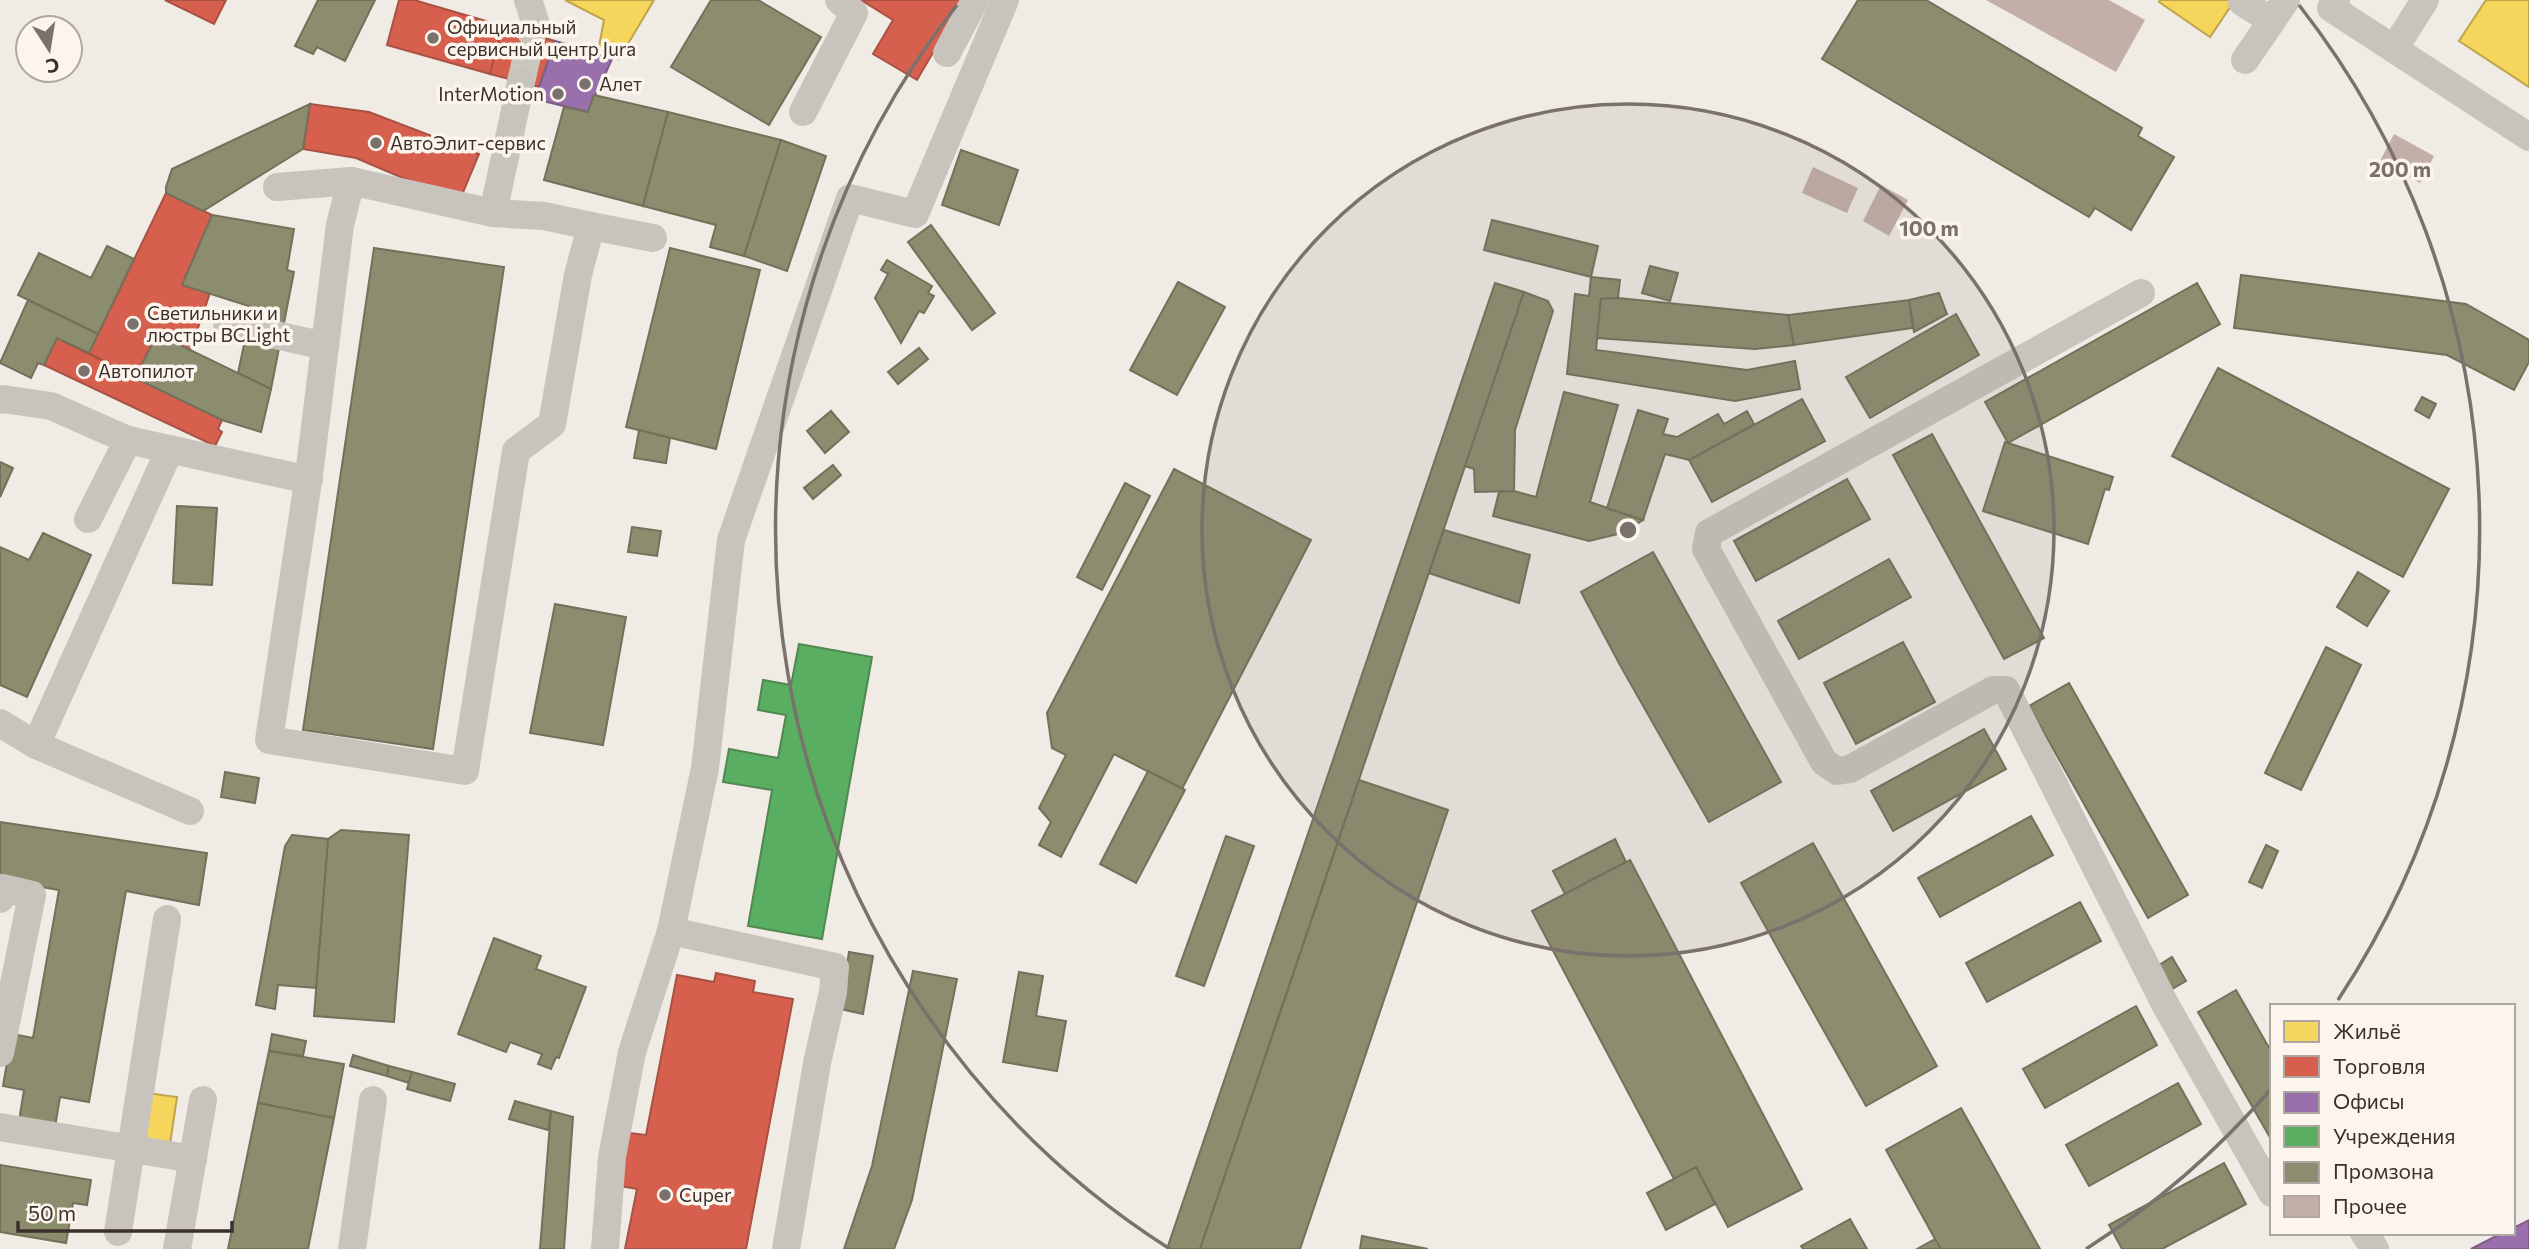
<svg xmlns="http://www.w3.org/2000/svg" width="2529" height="1249" viewBox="0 0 2529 1249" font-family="Commissioner,sans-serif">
  <rect width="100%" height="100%" fill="#f0ebe5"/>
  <g fill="#f6d55c" stroke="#bea44d" stroke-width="2">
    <path d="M 565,0 L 654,0 L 619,59 L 598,52 L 604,20 Z"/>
    <path d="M 2160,0 L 2235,0 L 2210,37 L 2159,2 Z"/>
    <path d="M 2486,0 L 2529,0 L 2529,87 L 2459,41 Z"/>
    <path d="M 147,1093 L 177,1097 L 170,1144 L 140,1139 Z"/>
  </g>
  <g fill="#d6604d" stroke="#a85243" stroke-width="2">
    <path d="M 165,0 L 226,0 L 214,24 Z"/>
    <path d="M 399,0 L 414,0 L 503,26 L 490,74 L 387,45 Z"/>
    <path d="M 861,0 L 964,0 L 917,80 L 873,54 L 893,20 Z"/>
    <path d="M 503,26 L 555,41 L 539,87 L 490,74 Z"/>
    <path d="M 310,104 L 369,112 L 479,154 L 459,202 L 356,158 L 303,149 Z"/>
    <path d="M 166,193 L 212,215 L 182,285 L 210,293 L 190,351 L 157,334 L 135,378 L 89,353 Z"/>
    <path d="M 57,338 L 222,420 L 218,429 L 222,432 L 215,446 L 44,365 Z"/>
    <path d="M 716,973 L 755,981 L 753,992 L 793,999 L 746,1249 L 625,1249 L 637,1189 L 620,1186 L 630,1133 L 646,1135 L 677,975 L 714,982 Z"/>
  </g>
  <g fill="#9970ab" stroke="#7d5d85" stroke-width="2">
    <path d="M 555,41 L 613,57 L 588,112 L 535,99 Z"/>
    <path d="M 2529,1220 L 2529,1249 L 2471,1249 L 2502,1233 L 2513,1233 L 2513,1228 Z"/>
  </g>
  <path fill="#5aae61" stroke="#518851" stroke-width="2" d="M 799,644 L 872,657 L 822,939 L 748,926 L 772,790 L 723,782 L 729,749 L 778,758 L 786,715 L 758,710 L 763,680 L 791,685 Z"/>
  <g fill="#8c8c6e" stroke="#74705a" stroke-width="2">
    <path d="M 318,0 L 375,0 L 345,61 L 317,47 L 313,54 L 295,46 Z"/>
    <path d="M 711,0 L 758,0 L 821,37 L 769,125 L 671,67 Z"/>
    <path d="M 1858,0 L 1926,0 L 2142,128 L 2138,136 L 2174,157 L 2131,230 L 2095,208 L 2089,217 L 1822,59 Z"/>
    <path d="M 594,95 L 668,112 L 643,206 L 544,180 L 564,107 L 588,112 Z"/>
    <path d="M 310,104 L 303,149 L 203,211 L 166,193 L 166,187 L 172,169 Z"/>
    <path d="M 668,112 L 781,140 L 744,256 L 710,247 L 716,225 L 643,206 Z"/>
    <path d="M 781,140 L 826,156 L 787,271 L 744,256 Z"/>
    <path d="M 961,150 L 1018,170 L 999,225 L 942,205 Z"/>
    <path d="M 212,215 L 294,229 L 287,270 L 294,272 L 271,389 L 238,373 L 252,307 L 182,285 Z"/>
    <path d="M 1492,220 L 1598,246 L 1591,277 L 1484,250 Z"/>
    <path d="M 931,225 L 995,313 L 972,330 L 908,242 Z"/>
    <path d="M 107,246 L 134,259 L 98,334 L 18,295 L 39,253 L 91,278 Z"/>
    <path d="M 374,248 L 504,267 L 433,749 L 303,730 Z"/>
    <path d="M 670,248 L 760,270 L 716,449 L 626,427 Z"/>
    <path d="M 887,260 L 932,286 L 928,293 L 934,296 L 924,313 L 919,311 L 901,343 L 875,298 L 888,274 L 881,270 Z"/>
    <path d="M 1650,266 L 1678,273 L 1670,301 L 1642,293 Z"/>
    <path d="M 2241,275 L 2466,304 L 2529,340 L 2529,362 L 2514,390 L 2447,355 L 2234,328 Z"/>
    <path d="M 1591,277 L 1620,280 L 1618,298 L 1601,299 L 1596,350 L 1747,370 L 1795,361 L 1800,389 L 1735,401 L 1567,374 L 1575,294 L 1589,296 Z"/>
    <path d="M 1178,282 L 1225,307 L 1177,395 L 1130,370 Z"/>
    <path d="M 1495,283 L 1524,292 L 1200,1249 L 1167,1249 Z"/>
    <path d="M 2197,283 L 2220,324 L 2008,443 L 1985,402 Z"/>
    <path d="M 1524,292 L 1548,301 L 1553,311 L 1515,430 L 1514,491 L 1475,492 L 1474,469 L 1465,466 Z"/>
    <path d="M 1939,293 L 1947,314 L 1914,332 L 1909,300 Z"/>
    <path d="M 1618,298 L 1788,315 L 1794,345 L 1755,349 L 1597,338 L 1601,299 Z"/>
    <path d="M 28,300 L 98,334 L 89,353 L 57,338 L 44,365 L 38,363 L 31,378 L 0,363 Z"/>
    <path d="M 1909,300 L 1913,328 L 1794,345 L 1788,315 Z"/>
    <path d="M 1956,314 L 1979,355 L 1870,418 L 1846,377 Z"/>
    <path d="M 157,334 L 271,389 L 261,432 L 222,420 L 135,378 Z"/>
    <path d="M 919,348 L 928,359 L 898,384 L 888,372 Z"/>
    <path d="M 2218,368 L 2449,489 L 2403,577 L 2172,456 Z"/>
    <path d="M 1564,392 L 1618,405 L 1590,502 L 1643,520 L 1622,533 L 1589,541 L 1493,516 L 1499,492 L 1514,491 L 1536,497 Z"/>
    <path d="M 2422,397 L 2436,404 L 2429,418 L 2415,410 Z"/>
    <path d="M 1802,399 L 1825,441 L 1712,502 L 1689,460 Z"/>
    <path d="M 1638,410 L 1668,419 L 1663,434 L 1677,437 L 1718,414 L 1724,424 L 1747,411 L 1754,424 L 1689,460 L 1665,454 L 1643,520 L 1607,508 Z"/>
    <path d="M 831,411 L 849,432 L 825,453 L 807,431 Z"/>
    <path d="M 639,430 L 670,438 L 666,463 L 634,458 Z"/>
    <path d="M 1932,434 L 2044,638 L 2004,659 L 1893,455 Z"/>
    <path d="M 2005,442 L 2113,477 L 2109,490 L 2105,489 L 2088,544 L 1983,511 Z"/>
    <path d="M 0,462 L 13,468 L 0,497 Z"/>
    <path d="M 833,465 L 841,475 L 813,499 L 804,488 Z"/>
    <path d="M 1174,469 L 1311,540 L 1182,789 L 1114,754 L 1061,857 L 1039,845 L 1051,822 L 1039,808 L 1066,755 L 1052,748 L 1047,713 Z"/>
    <path d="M 1847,479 L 1870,519 L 1756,581 L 1734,541 Z"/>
    <path d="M 1125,483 L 1150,496 L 1102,590 L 1077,577 Z"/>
    <path d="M 177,506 L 217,508 L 212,585 L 173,583 Z"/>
    <path d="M 632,527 L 661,531 L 657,556 L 628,552 Z"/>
    <path d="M 1444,530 L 1530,555 L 1519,603 L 1429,573 Z"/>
    <path d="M 43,533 L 91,555 L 27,697 L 0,685 L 0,547 L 29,560 Z"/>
    <path d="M 1653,552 L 1781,782 L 1709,822 L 1620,665 L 1581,592 Z"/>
    <path d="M 1889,559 L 1911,597 L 1799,659 L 1778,621 Z"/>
    <path d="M 2358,572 L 2389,591 L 2367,626 L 2337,607 Z"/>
    <path d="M 555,604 L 626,617 L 603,745 L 530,733 Z"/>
    <path d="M 1903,642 L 1935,702 L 1856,744 L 1824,683 Z"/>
    <path d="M 2326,647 L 2361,665 L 2301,790 L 2265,773 Z"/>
    <path d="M 2069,683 L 2188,895 L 2148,918 L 2029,706 Z"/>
    <path d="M 1984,729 L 2006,769 L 1893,831 L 1871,791 Z"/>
    <path d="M 1148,771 L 1185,790 L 1136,883 L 1100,864 Z"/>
    <path d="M 225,772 L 259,778 L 255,803 L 221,797 Z"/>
    <path d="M 1359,780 L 1448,810 L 1300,1249 L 1200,1249 Z"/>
    <path d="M 2031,816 L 2053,855 L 1940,917 L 1918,878 Z"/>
    <path d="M 0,822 L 207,853 L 199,905 L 126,891 L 89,1102 L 60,1097 L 55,1127 L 19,1121 L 24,1090 L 3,1086 L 12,1034 L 33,1038 L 59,890 L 0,880 Z"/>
    <path d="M 341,830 L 409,835 L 394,1022 L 314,1016 L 328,839 Z"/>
    <path d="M 292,835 L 328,839 L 316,988 L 278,985 L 275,1009 L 256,1005 L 285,846 Z"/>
    <path d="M 1226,836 L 1254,846 L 1204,986 L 1176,976 Z"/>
    <path d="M 1615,839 L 1626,862 L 1565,894 L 1553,871 Z"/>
    <path d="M 1813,843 L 1937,1066 L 1866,1106 L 1741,883 Z"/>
    <path d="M 2266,845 L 2278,851 L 2262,888 L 2249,882 Z"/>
    <path d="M 1630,860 L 1802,1189 L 1728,1227 L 1696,1167 L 1674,1179 L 1532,911 Z"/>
    <path d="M 2080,902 L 2101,941 L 1987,1002 L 1966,963 Z"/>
    <path d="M 494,938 L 541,956 L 536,969 L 586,987 L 559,1058 L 556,1057 L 551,1069 L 538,1064 L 542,1054 L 510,1042 L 506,1052 L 458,1034 Z"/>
    <path d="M 849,952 L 873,956 L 863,1014 L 840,1009 Z"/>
    <path d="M 2172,957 L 2186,981 L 2172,989 L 2159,965 Z"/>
    <path d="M 913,971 L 957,979 L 912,1200 L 894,1249 L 844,1249 L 872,1166 Z"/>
    <path d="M 1019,972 L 1043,976 L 1036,1016 L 1066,1021 L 1057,1071 L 1003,1062 Z"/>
    <path d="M 2236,990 L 2272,1053 L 2272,1141 L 2198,1012 Z"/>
    <path d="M 2136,1006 L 2157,1045 L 2045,1108 L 2023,1069 Z"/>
    <path d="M 272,1034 L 306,1041 L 303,1056 L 269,1051 Z"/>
    <path d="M 269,1051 L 344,1064 L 334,1118 L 258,1103 Z"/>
    <path d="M 353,1055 L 389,1066 L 387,1076 L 350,1066 Z"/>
    <path d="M 389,1066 L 412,1072 L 409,1083 L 387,1076 Z"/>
    <path d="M 412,1072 L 455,1084 L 450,1101 L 407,1089 Z"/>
    <path d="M 2178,1083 L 2201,1124 L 2089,1186 L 2066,1145 Z"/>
    <path d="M 515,1101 L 551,1111 L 548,1130 L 509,1119 Z"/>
    <path d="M 258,1103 L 334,1118 L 308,1249 L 228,1249 Z"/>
    <path d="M 1961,1108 L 2040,1249 L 1941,1249 L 1935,1239 L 1886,1150 Z"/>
    <path d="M 551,1111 L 573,1117 L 564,1249 L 540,1249 Z"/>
    <path d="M 2224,1163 L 2246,1204 L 2162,1249 L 2122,1249 L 2109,1225 Z"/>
    <path d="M 0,1165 L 91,1180 L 87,1205 L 73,1203 L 66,1243 L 0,1232 Z"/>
    <path d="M 1696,1167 L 1715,1204 L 1666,1230 L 1647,1193 Z"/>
    <path d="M 1850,1219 L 1867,1249 L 1803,1249 L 1801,1246 Z"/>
    <path d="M 1362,1236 L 1428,1249 L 1360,1249 Z"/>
    <path d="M 1935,1239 L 1941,1249 L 1917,1249 Z"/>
  </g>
  <g fill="#c3afa7">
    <path d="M 1986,0 L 2109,0 L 2145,20 L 2116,72 Z"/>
    <path d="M 2394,134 L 2434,156 L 2420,183 L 2380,161 Z"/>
    <path d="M 1813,167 L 1858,188 L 1847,213 L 1802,193 Z"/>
    <path d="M 1881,185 L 1908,200 L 1889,236 L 1863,221 Z"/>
  </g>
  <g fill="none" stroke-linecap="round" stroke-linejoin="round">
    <path stroke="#ccc6c0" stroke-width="28" stroke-dasharray="28 14" stroke-linecap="butt" d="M 521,82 L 532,34"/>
    <g stroke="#c9c3be" stroke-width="28">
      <path d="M 528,0 L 535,21 L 532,34"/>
      <path d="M 2336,0 L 2331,8 L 2394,49"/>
      <path d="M 2425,0 L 2394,49 L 2529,137"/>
      <path d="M 2242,2 L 2272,21"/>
      <path d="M 947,53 L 975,0"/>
      <path d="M 2245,60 L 2286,0"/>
      <path d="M 803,112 L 854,13 L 839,0"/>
      <path d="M 277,187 L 351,181"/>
      <path d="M 493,213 L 351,181 L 340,225 L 309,475 L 269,740 L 465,771 L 516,451 L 552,424 L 578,275 L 591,226 L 544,216 L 493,213 L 521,82"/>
      <path d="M 591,226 L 653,238"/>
      <path d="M 2141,293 L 1709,533 L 1706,549 L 1824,762 L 1837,771 L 1850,769 L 1993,690 L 2006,690 L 2165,1004 L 2272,1193"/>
      <path d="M 227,324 L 325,346"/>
      <path d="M 0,400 L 3,399 L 51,406 L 128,440 L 309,480"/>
      <path d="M 170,449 L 36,745 L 190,811"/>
      <path d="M 88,519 L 128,440"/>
      <path d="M 0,723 L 36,745"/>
      <path d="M 0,899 L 2,888 L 32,895 L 0,1053"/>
      <path d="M 671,931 L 835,967 L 833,992 L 817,1063 L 786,1249"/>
      <path d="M 0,1127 L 193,1159"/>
      <path d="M 118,1232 L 167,919"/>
      <path d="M 2364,1233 L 2375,1249"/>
      <path d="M 177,1249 L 203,1100"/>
      <path d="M 352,1249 L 373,1100"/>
      <path d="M 605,1249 L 612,1157 L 632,1052 L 671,931 L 705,768 L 731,540 L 850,198 L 915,214 L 1005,0"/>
    </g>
  </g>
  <circle cx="1628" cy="530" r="426" fill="#7a716c" fill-opacity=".12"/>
  <g fill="none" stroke="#7a716c" stroke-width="3.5">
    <circle cx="1628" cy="530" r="426"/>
    <path d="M2271 1089A852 852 0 0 1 2086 1249M1170 1249A852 852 0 0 1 957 5M2299 5A852 852 0 0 1 2338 1000"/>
  </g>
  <g fill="#7a716c" stroke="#fbf5ee" stroke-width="2.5">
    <circle cx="433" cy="38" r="7"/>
    <circle cx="585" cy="84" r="7"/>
    <circle cx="558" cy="94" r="7"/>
    <circle cx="376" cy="143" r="7"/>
    <circle cx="133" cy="324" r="7"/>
    <circle cx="84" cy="371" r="7"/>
    <circle cx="665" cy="1195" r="7"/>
  </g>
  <g text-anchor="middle" stroke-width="7" stroke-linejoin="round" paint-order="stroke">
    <g font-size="19" fill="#3b302b" stroke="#fbf5ee" text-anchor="start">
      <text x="447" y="34">Официальный<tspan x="447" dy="22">сервисный центр Jura</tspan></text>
      <text x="599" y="91">Алет</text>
      <text x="544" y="101" text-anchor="end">InterMotion</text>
      <text x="390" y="150">АвтоЭлит-сервис</text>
      <text x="147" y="320">Светильники и<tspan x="147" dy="22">люстры BCLight</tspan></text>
      <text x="98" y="378">Автопилот</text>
      <text x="679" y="1202">Cuper</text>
    </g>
  </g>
  <circle cx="1628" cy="530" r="10" fill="#7a716c" stroke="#fbf5ee" stroke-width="3.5"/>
  <g font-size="21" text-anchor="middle" font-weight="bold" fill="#7a716c" stroke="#fbf5ee" stroke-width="7" stroke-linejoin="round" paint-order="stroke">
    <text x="2400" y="177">200 m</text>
    <text x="1929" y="236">100 m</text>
  </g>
  <rect x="2270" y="1004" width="245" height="231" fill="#fbf5ee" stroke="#aea6a0" stroke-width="2"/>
  <rect x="2284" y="1021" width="35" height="21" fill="#f6d55c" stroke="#aea6a0" stroke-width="2"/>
  <text x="2333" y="1039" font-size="21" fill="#3b302b">Жильё</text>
  <rect x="2284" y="1056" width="35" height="21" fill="#d6604d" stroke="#aea6a0" stroke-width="2"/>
  <text x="2333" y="1074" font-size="21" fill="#3b302b">Торговля</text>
  <rect x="2284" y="1092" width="35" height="21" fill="#9970ab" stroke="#aea6a0" stroke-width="2"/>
  <text x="2333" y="1109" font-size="21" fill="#3b302b">Офисы</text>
  <rect x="2284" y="1126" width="35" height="21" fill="#5aae61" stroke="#aea6a0" stroke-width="2"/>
  <text x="2333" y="1144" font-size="21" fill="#3b302b">Учреждения</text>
  <rect x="2284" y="1162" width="35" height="21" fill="#8c8c6e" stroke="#aea6a0" stroke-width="2"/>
  <text x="2333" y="1179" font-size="21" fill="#3b302b">Промзона</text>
  <rect x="2284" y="1196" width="35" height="21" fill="#c3afa7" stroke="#aea6a0" stroke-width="2"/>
  <text x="2333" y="1214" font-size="21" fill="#3b302b">Прочее</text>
  <g transform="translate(49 49) rotate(168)"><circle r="33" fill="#fbf5ee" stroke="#aea6a0" stroke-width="2"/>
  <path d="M0-5L12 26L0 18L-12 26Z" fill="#7a716c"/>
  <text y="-10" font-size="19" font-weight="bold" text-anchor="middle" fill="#3b302b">С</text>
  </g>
  <path d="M18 1221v10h214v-10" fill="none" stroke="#3b302b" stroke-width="3.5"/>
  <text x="28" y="1221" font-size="21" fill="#3b302b" stroke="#fbf5ee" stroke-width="5" paint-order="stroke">50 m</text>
</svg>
